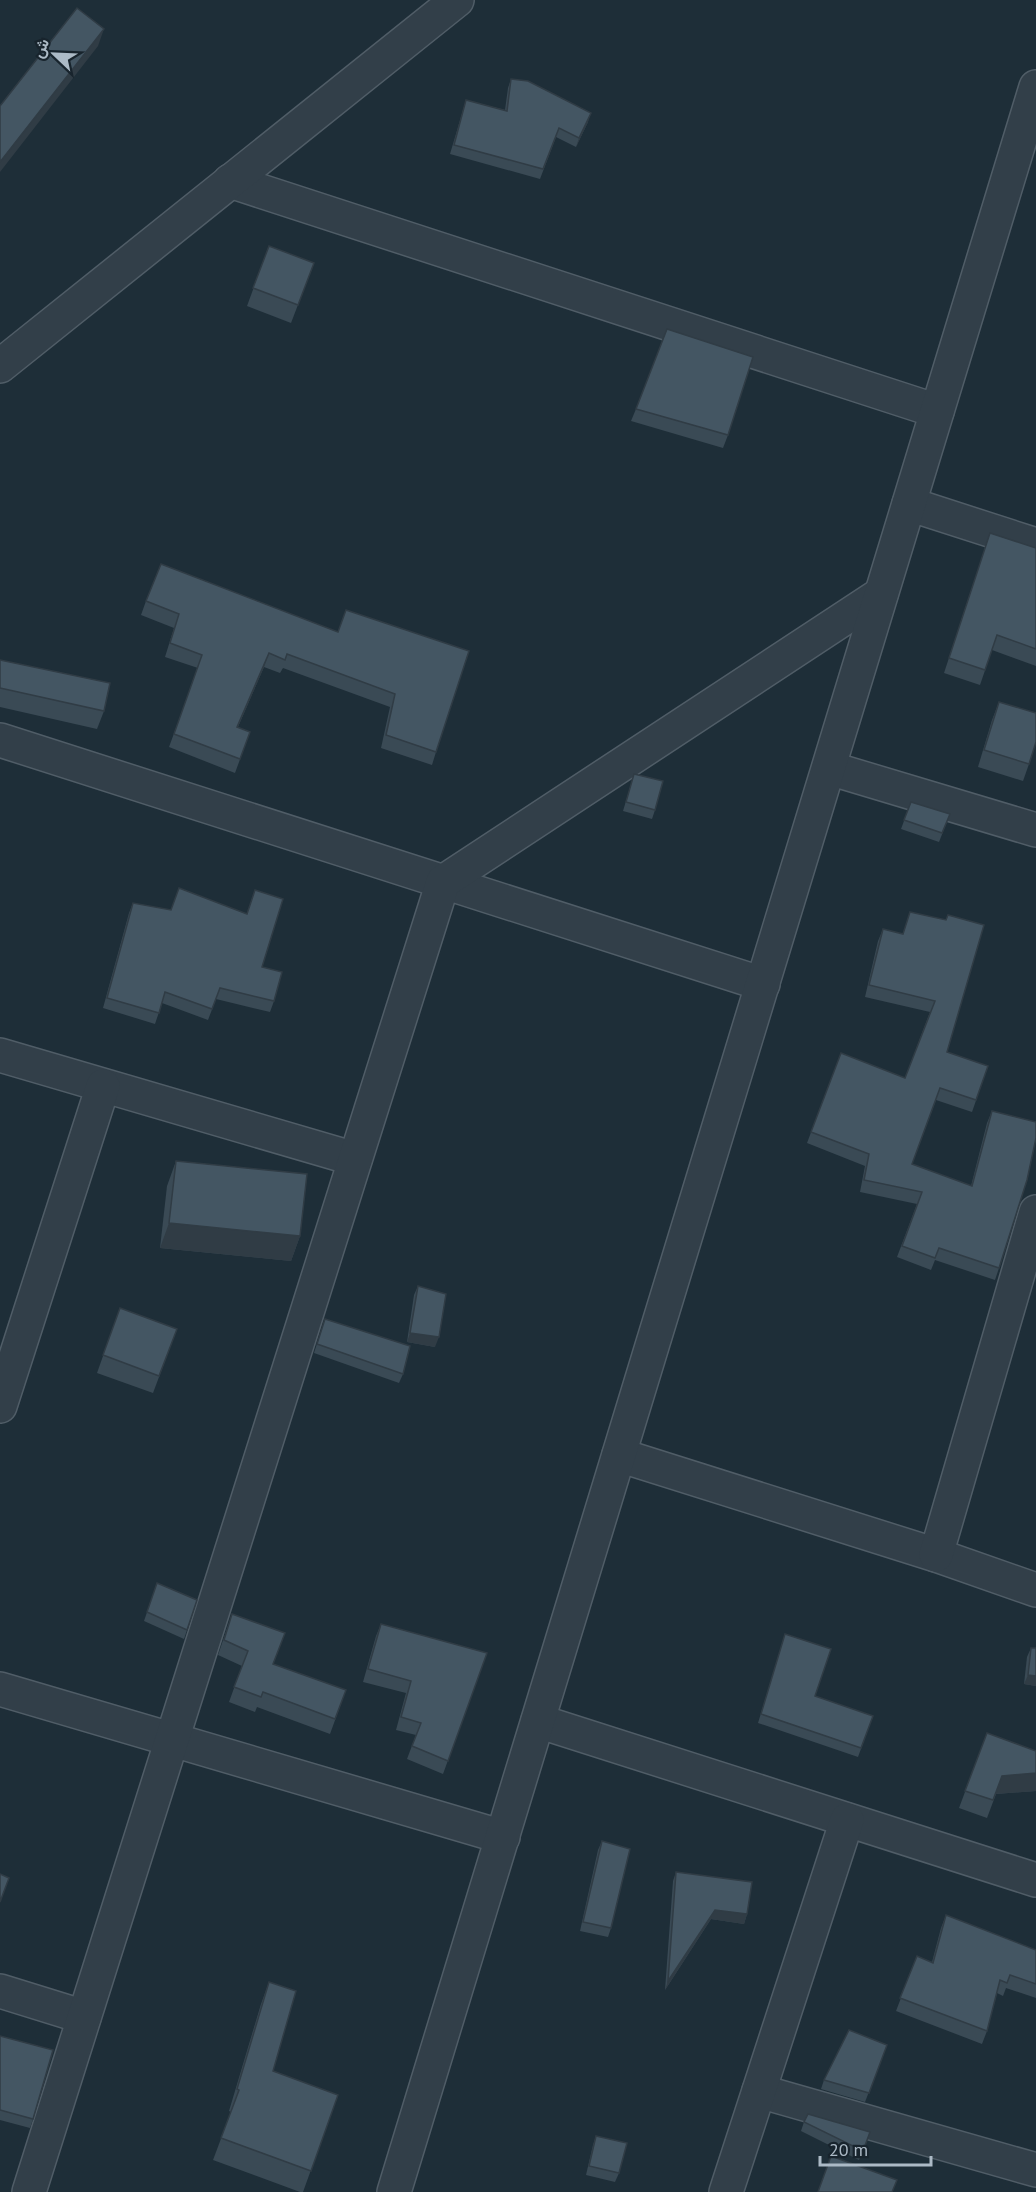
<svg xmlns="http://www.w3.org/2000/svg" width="1036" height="2192" viewBox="0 0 1036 2192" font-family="'PT Sans',Vazirmatn,sans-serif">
  <rect width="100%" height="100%" fill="#1e2e38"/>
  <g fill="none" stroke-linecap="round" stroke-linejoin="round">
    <defs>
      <g id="minor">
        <path d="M 230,181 L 937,411"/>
        <path d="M 0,366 L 457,0"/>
        <path d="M 909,504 L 1036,545"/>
        <path d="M 0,740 L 763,984"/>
        <path d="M 829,768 L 1036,830"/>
        <path d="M 0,1055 L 355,1159"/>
        <path d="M 0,1406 L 103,1086"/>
        <path d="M 619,1455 L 936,1555 L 1036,1590"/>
        <path d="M 936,1555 L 1036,1212"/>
        <path d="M 0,1689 L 503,1837"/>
        <path d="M 538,1721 L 1036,1880"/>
        <path d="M 0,1991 L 84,2017"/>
        <path d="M 759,2091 L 1036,2170"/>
        <path d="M 29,2192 L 443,882 L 881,594"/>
        <path d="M 394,2192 L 1036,87"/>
        <path d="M 726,2192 L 847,1820"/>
      </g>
    </defs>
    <use href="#minor" stroke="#505d67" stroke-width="36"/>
    <use href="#minor" stroke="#323f49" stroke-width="33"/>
  </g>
  <g fill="#3a4a55">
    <path d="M 511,79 L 588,122 L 576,147 L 556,137 L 540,179 L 450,154 L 466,100 L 505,110 L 508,88 Z"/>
    <path d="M 269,246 L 314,263 L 291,323 L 247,306 Z"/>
    <path d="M 636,409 L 728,435 L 723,448 L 631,421 Z"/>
    <path d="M 990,533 L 1036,548 L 1036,666 L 992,650 L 980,685 L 944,673 Z"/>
    <path d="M 146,601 L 338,632 L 346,610 L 436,752 L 432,765 L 381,748 L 390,707 L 283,668 L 280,673 L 264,667 L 238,727 L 250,732 L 235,773 L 169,747 L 198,668 L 165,657 L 174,628 L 141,615 Z"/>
    <path d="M 0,660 L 104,711 L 97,729 L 0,707 Z"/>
    <path d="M 999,702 L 1029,764 L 1023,781 L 978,767 L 992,720 Z"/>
    <path d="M 634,774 L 655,810 L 652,819 L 623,811 Z"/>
    <path d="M 911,802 L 950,814 L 939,842 L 901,829 Z"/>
    <path d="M 133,903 L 262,967 L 274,1001 L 270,1012 L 216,999 L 208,1020 L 162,1003 L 155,1024 L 103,1008 L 129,913 Z"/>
    <path d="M 946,920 L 947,1052 L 988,1066 L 972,1112 L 936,1100 L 912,1164 L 971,1186 L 987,1123 L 992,1111 L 999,1268 L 995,1280 L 935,1260 L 931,1270 L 897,1257 L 917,1204 L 860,1192 L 865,1166 L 807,1143 L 841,1053 L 905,1078 L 930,1012 L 865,997 L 878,941 L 883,929 L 902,934 Z"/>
    <path d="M 176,1161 L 300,1236 L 291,1261 L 160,1248 L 167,1186 Z"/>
    <path d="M 418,1286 L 435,1347 L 407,1342 L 414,1295 Z"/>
    <path d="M 120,1308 L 177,1329 L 153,1393 L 97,1373 Z"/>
    <path d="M 322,1328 L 403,1374 L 399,1383 L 314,1353 Z"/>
    <path d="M 157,1583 L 187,1630 L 184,1639 L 144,1621 Z"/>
    <path d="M 232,1614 L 273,1664 L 346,1690 L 330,1734 L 257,1707 L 255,1712 L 229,1702 L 242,1666 L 218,1655 Z"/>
    <path d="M 381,1624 L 487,1653 L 443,1774 L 407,1759 L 416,1735 L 396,1730 L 406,1693 L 363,1682 L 376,1636 Z"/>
    <path d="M 785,1634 L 815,1696 L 873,1716 L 858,1757 L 758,1723 Z"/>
    <path d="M 1031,1648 L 1036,1648 L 1036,1686 L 1024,1684 L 1027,1657 Z"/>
    <path d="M 987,1733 L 1036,1751 L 1036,1791 L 996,1794 L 987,1818 L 959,1808 Z"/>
    <path d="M 602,1841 L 611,1928 L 608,1937 L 580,1931 L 598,1850 Z"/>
    <path d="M 676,1872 L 747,1914 L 744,1924 L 711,1919 L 665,1990 L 673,1881 Z"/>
    <path d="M 946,1915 L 1036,1950 L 1036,1998 L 1006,1988 L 1003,1996 L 997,1993 L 987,2031 L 982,2044 L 896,2011 L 917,1956 L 932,1962 L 941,1928 Z"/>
    <path d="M 269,1982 L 273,2071 L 338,2095 L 303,2192 L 300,2192 L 213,2160 L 231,2112 L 229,2111 L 261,2004 Z"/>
    <path d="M 0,2036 L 33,2119 L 30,2128 L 0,2120 Z"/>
    <path d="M 887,2045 L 865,2102 L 821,2089 L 824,2080 Z"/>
    <path d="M 804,2122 L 870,2132 L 859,2160 L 801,2131 Z"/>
    <path d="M 596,2136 L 619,2173 L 615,2182 L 586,2175 L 593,2145 Z"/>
  </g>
  <g fill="#303c45">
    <path d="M 104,29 L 98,46 L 0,172 L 0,162 Z"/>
    <path d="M 591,113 L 588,122 L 576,147 L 579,138 Z"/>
    <path d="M 269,653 L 264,667 L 232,740 L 237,727 Z"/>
    <path d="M 169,1223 L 300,1236 L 291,1261 L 160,1248 Z"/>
    <path d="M 410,1333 L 439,1337 L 435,1347 L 407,1342 Z"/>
    <path d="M 1028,1675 L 1036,1676 L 1036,1686 L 1024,1684 Z"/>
    <path d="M 1036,1773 L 1036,1791 L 995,1794 L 1002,1776 Z"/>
    <path d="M 715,1910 L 747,1914 L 744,1924 L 711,1919 L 665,1990 L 668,1981 Z"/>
  </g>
  <g fill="#445663" stroke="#303c45" stroke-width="1.5">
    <path d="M 77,8 L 104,29 L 0,162 L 0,106 Z"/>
    <path d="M 511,79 L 528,81 L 591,113 L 579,138 L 559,128 L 543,169 L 454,145 L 466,100 L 507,111 Z"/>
    <path d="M 269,246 L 314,263 L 298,305 L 253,288 Z"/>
    <path d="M 667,329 L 753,357 L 728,435 L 636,409 Z"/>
    <path d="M 990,533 L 1036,548 L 1036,649 L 997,635 L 985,670 L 949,658 Z"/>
    <path d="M 161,564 L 338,632 L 346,610 L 469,651 L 436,752 L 386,735 L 395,694 L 287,654 L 285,660 L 269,653 L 237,727 L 250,732 L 240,759 L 174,734 L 202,655 L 170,643 L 179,614 L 146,601 Z"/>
    <path d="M 0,660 L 110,683 L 104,711 L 0,688 Z"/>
    <path d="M 999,702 L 1036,713 L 1036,742 L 1029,764 L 984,750 Z"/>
    <path d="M 634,774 L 663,781 L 655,810 L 626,802 Z"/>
    <path d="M 911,802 L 950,814 L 942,833 L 904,820 Z"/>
    <path d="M 179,888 L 247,914 L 255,890 L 283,899 L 262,967 L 282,972 L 274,1001 L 220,988 L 212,1009 L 165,992 L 159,1013 L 107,998 L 133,903 L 171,910 Z"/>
    <path d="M 910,912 L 946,920 L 948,915 L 984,925 L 947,1052 L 988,1066 L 976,1100 L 940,1088 L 912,1164 L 972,1186 L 992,1111 L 1036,1122 L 1036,1138 L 1027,1180 L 999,1268 L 939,1248 L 935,1258 L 902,1246 L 922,1192 L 864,1180 L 869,1154 L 811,1132 L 841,1053 L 905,1078 L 935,1001 L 869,985 L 883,929 L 903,934 Z"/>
    <path d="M 176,1161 L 307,1174 L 300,1236 L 169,1223 Z"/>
    <path d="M 418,1286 L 446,1294 L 439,1337 L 410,1333 Z"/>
    <path d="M 120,1308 L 177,1329 L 159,1376 L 103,1355 Z"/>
    <path d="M 325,1319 L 410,1346 L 403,1374 L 317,1344 Z"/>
    <path d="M 157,1583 L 197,1600 L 187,1630 L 147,1612 Z"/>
    <path d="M 232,1614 L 285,1633 L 273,1664 L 346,1690 L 335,1719 L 263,1692 L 261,1697 L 234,1687 L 248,1651 L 224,1640 Z"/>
    <path d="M 381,1624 L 487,1653 L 448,1761 L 412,1746 L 421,1723 L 401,1717 L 411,1681 L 368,1669 Z"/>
    <path d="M 785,1634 L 831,1649 L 815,1696 L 873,1716 L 861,1748 L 761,1714 Z"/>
    <path d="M 1031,1648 L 1036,1648 L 1036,1676 L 1028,1675 Z"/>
    <path d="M 987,1733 L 1036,1751 L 1036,1773 L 1002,1776 L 993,1800 L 965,1791 Z"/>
    <path d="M 602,1841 L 630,1849 L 611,1928 L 583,1922 Z"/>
    <path d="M 676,1872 L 752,1882 L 747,1914 L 715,1910 L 668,1981 Z"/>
    <path d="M 0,1874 L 9,1878 L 0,1902 Z"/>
    <path d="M 946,1915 L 1036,1950 L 1036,1984 L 1010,1975 L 1007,1983 L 1000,1980 L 987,2031 L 900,1998 L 917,1956 L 933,1963 Z"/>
    <path d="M 269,1982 L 296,1991 L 273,2071 L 338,2095 L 311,2171 L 221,2138 L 239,2090 L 237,2089 Z"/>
    <path d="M 849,2030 L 887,2045 L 869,2093 L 824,2080 Z"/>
    <path d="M 0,2036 L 53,2050 L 33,2119 L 0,2110 Z"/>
    <path d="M 808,2114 L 870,2132 L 863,2151 L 804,2122 Z"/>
    <path d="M 596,2136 L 627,2143 L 619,2173 L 589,2166 Z"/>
    <path d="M 831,2156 L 897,2180 L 892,2192 L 818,2192 Z"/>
  </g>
  <g transform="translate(54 54) rotate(293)" stroke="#18242d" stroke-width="4.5" paint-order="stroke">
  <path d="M0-4.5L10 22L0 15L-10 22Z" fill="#acbac6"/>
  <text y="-9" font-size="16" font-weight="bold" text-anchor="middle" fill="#acbac6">ش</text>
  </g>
  <path d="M820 2156v9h111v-9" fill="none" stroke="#acbac6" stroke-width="3"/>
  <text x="829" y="2156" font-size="18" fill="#acbac6" stroke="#18242d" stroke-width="4.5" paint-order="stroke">20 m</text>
</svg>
